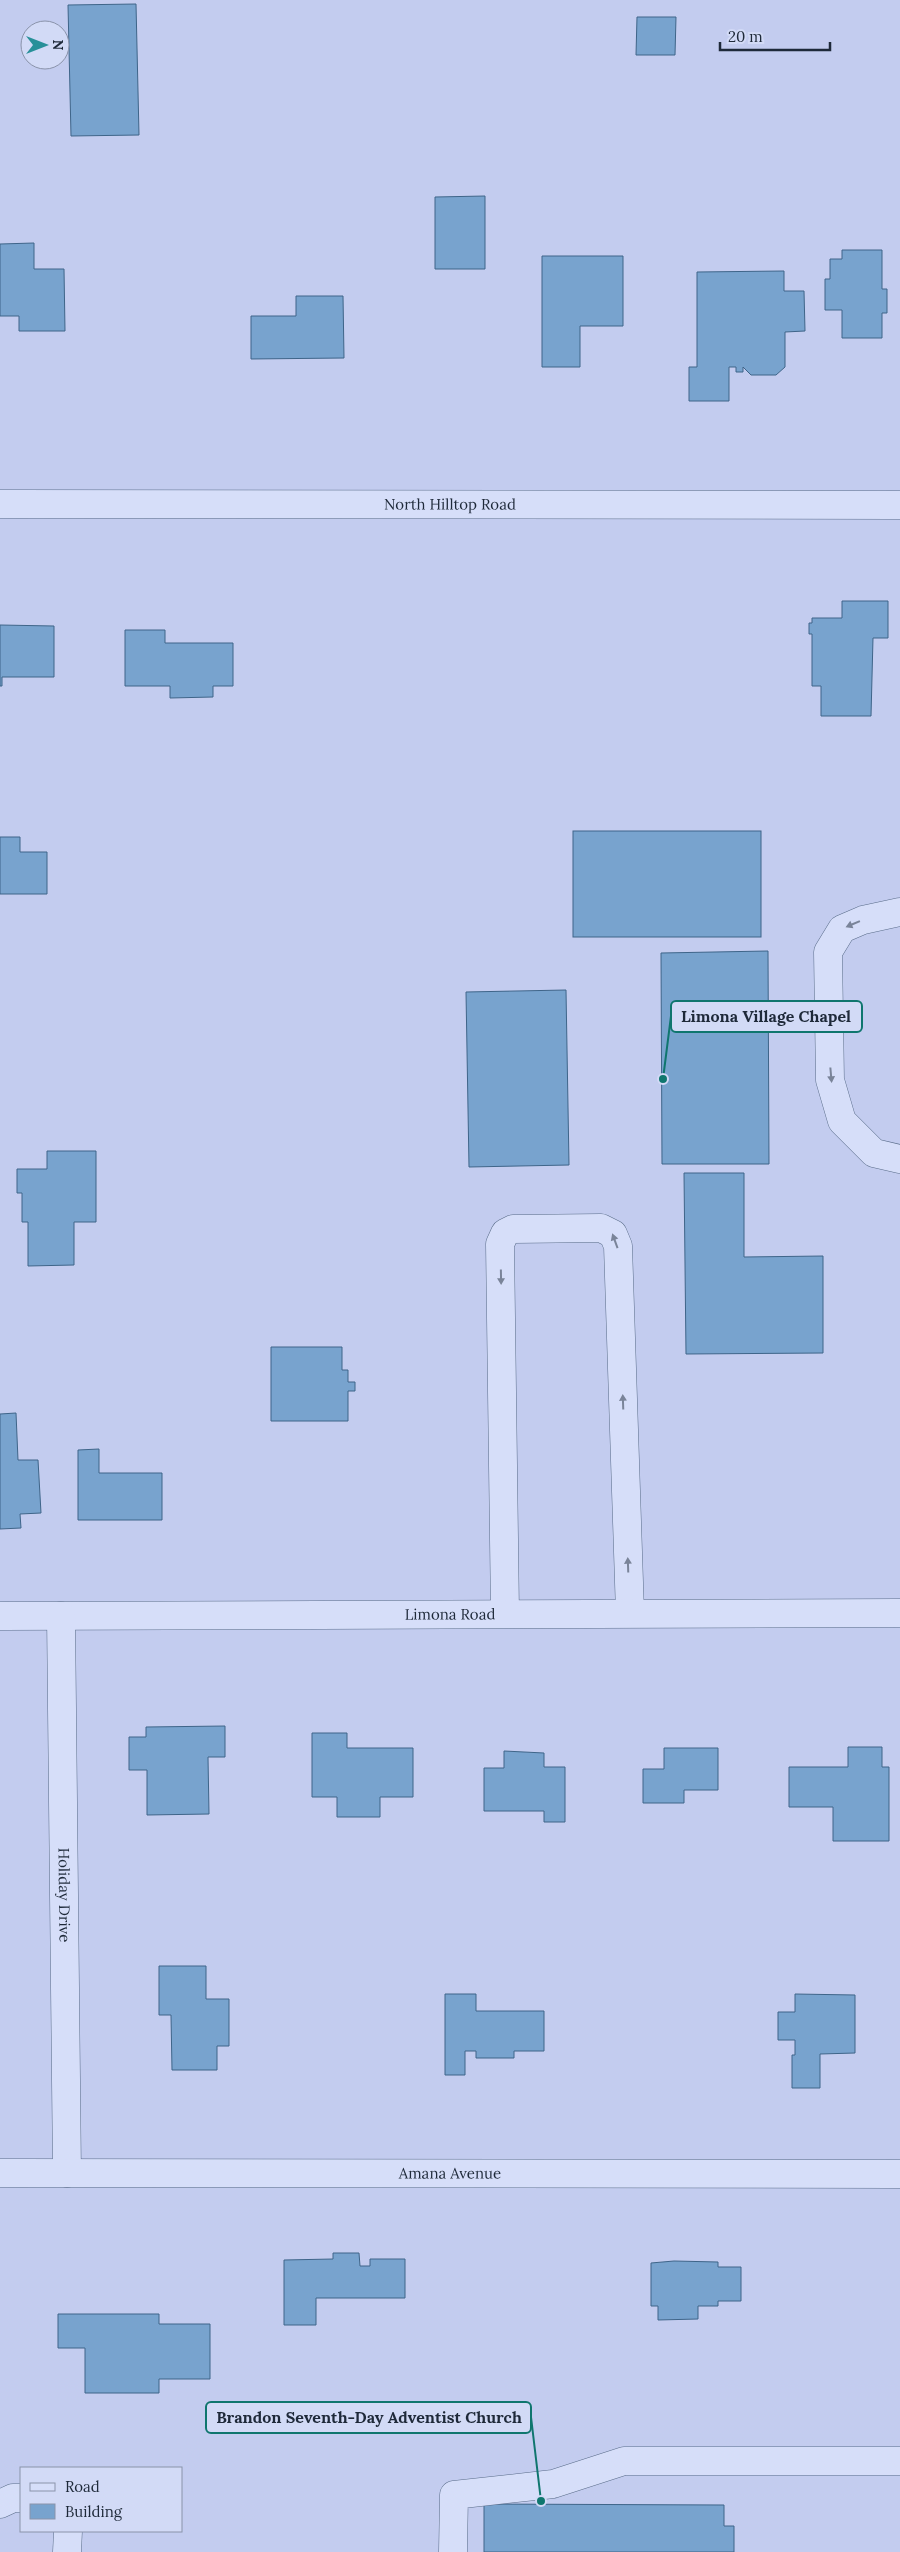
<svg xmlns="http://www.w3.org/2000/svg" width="900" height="2552" viewBox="0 0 900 2552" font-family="Lora,serif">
  <rect width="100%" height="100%" fill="#c3ccef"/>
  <g fill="#78a3ce" stroke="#3f6589">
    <path d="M 136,4 L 139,135 L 71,136 L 68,5 Z"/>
    <path d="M 637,17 L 676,17 L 675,55 L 636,55 Z"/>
    <path d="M 485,196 L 485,269 L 435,269 L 435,197 Z"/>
    <path d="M 34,243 L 34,269 L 64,269 L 65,331 L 19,331 L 19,316 L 0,316 L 0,244 Z"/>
    <path d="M 842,250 L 882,250 L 882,289 L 887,289 L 887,313 L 882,313 L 882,338 L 842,338 L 842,310 L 825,310 L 825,279 L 830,279 L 830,259 L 842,259 Z"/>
    <path d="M 542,256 L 623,256 L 623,326 L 580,326 L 580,367 L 542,367 Z"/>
    <path d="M 784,271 L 784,291 L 804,291 L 805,331 L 785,332 L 785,367 L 776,375 L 751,375 L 743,367 L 743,372 L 736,372 L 736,367 L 729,367 L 729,401 L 689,401 L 689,367 L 697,367 L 697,272 Z"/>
    <path d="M 296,296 L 343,296 L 344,358 L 251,359 L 251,316 L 296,316 Z"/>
    <path d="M 842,601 L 888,601 L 888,638 L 873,638 L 871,716 L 821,716 L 821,686 L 812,686 L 812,634 L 809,634 L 809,623 L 812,623 L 812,618 L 842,618 Z"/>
    <path d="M 0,625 L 54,626 L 54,677 L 2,677 L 2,686 L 0,686 Z"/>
    <path d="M 125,630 L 165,630 L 165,643 L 233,643 L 233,686 L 213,686 L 213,697 L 170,698 L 170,686 L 125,686 Z"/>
    <rect x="573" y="831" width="188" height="106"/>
    <path d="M 0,837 L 20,837 L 20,852 L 47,852 L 47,894 L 0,894 Z"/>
    <path d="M 768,951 L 769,1164 L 662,1164 L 661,953 Z"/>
    <path d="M 566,990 L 569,1165 L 469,1167 L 466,992 Z"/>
    <path d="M 47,1151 L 96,1151 L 96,1222 L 74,1222 L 74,1265 L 28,1266 L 28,1222 L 22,1222 L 22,1193 L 17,1193 L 17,1169 L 47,1169 Z"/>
    <path d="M 684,1173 L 744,1173 L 744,1257 L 823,1256 L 823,1353 L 686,1354 Z"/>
    <path d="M 271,1347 L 342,1347 L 342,1370 L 348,1370 L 348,1382 L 355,1382 L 355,1391 L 348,1391 L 348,1421 L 271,1421 Z"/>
    <path d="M 16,1413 L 18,1460 L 38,1460 L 41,1513 L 20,1514 L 21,1528 L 0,1529 L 0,1414 Z"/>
    <path d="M 99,1449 L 99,1473 L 162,1473 L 162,1520 L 78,1520 L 78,1450 Z"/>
    <path d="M 225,1726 L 225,1757 L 208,1757 L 209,1814 L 147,1815 L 147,1770 L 129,1770 L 129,1737 L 146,1737 L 146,1727 Z"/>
    <path d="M 312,1733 L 347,1733 L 347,1748 L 413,1748 L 413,1797 L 380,1797 L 380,1817 L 337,1817 L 337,1797 L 312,1797 Z"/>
    <path d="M 848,1747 L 882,1747 L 882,1767 L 889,1767 L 889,1841 L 833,1841 L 833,1807 L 789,1807 L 789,1767 L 848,1767 Z"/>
    <path d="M 664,1748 L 718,1748 L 718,1790 L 684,1790 L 684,1803 L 643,1803 L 643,1769 L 664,1769 Z"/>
    <path d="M 504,1751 L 544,1753 L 544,1767 L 565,1767 L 565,1822 L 544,1822 L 544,1811 L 484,1811 L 484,1768 L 504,1768 Z"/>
    <path d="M 159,1966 L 206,1966 L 206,1999 L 229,1999 L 229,2046 L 217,2046 L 217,2070 L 172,2070 L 171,2015 L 159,2015 Z"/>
    <path d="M 445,1994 L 476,1994 L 476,2011 L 544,2011 L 544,2051 L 514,2051 L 514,2058 L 476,2058 L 476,2051 L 465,2051 L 465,2075 L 445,2075 Z"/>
    <path d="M 795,1994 L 855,1995 L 855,2053 L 820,2054 L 820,2088 L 792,2088 L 792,2055 L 795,2055 L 795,2040 L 778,2040 L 778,2012 L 795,2012 Z"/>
    <path d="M 333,2253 L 359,2253 L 360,2266 L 370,2266 L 370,2259 L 405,2259 L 405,2298 L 316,2298 L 316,2325 L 284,2325 L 284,2260 L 333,2259 Z"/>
    <path d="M 674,2261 L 718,2262 L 718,2267 L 741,2267 L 741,2301 L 718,2301 L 718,2306 L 698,2306 L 698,2319 L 658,2320 L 658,2306 L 651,2306 L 651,2263 Z"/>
    <path d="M 58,2314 L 159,2314 L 159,2324 L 210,2324 L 210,2379 L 159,2379 L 159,2393 L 85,2393 L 85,2348 L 58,2348 Z"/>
    <path d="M 484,2504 L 724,2505 L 724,2526 L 734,2526 L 734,2552 L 484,2552 Z"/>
  </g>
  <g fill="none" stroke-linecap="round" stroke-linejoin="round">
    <defs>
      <g id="minor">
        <path id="s1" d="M 0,504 L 900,505"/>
        <path d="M 900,912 L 863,920 L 842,929 L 828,952 L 830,1080 L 842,1121 L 874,1153 L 900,1159"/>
        <path d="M 505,1613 L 500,1244 L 505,1233 L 513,1229 L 601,1228 L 613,1234 L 618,1246 L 630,1613"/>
        <path id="s2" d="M 0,1616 L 900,1613"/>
        <path id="s3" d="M 61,1616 L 67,2173"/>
        <path id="s4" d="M 0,2173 L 900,2174"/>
        <path d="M 0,2504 L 13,2498 L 21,2498"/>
        <path d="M 67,2552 L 68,2531"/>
        <path d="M 453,2552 L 454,2495 L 553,2484 L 624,2461 L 900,2461"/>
      </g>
    </defs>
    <use href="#minor" stroke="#596c89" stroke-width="29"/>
    <use href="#minor" stroke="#d6def9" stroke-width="28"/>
  </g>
  <defs><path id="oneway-solid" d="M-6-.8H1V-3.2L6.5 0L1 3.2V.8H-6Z" transform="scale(1.25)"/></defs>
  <g fill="#7a8499">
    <use href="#oneway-solid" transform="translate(853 924) rotate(157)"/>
    <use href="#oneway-solid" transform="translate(831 1075) rotate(85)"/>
    <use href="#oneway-solid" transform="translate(615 1241) rotate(-110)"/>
    <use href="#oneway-solid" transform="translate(501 1277) rotate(89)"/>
    <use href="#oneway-solid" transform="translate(623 1402) rotate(-92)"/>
    <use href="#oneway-solid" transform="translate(628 1565) rotate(-92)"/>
  </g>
  <g text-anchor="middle" stroke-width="4" stroke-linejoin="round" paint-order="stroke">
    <g font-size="15" fill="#1e2939" stroke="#d2daf6">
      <text dy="5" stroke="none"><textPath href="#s1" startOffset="450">North Hilltop Road</textPath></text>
      <text dy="5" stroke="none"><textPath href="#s2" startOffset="450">Limona Road</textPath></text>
      <text dy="5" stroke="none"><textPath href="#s3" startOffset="279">Holiday Drive</textPath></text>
      <text dy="5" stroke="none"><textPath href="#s4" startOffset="450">Amana Avenue</textPath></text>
    </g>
  </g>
  <path fill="none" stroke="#0f766e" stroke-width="2" d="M663 1079L671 1016M541 2501L531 2417"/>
  <g fill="#0f766e" stroke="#d2daf6" stroke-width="2">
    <circle cx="663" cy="1079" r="5"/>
    <circle cx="541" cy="2501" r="5"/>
  </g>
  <g fill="#d2daf6" stroke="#0f766e" stroke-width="2">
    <rect x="671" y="1001" width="191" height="31" rx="5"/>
    <rect x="206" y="2402" width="325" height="31" rx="5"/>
  </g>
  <g font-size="16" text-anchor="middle" font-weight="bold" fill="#1e2939">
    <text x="766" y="1022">Limona Village Chapel</text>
    <text x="369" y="2423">Brandon Seventh-Day Adventist Church</text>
  </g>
  <rect x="20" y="2467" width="162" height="65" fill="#d2daf6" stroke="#8a93aa"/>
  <rect x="30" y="2483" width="25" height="8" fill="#d6def9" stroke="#8a93aa"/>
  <text x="65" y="2492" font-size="15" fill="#1e2939">Road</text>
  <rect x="30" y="2504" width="25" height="15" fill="#78a3ce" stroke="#8a93aa"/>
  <text x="65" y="2517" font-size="15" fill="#1e2939">Building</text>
  <g transform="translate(45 45) rotate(90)"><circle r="24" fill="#d2daf6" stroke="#8a93aa"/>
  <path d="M0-4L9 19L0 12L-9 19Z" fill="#289099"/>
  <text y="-8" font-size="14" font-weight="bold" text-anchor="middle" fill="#1e2939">N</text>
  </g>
  <path d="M720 42v8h110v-8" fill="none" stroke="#1e2939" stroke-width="2.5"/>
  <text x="728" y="42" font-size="15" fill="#1e2939" stroke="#d2daf6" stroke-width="4" paint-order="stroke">20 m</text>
</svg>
